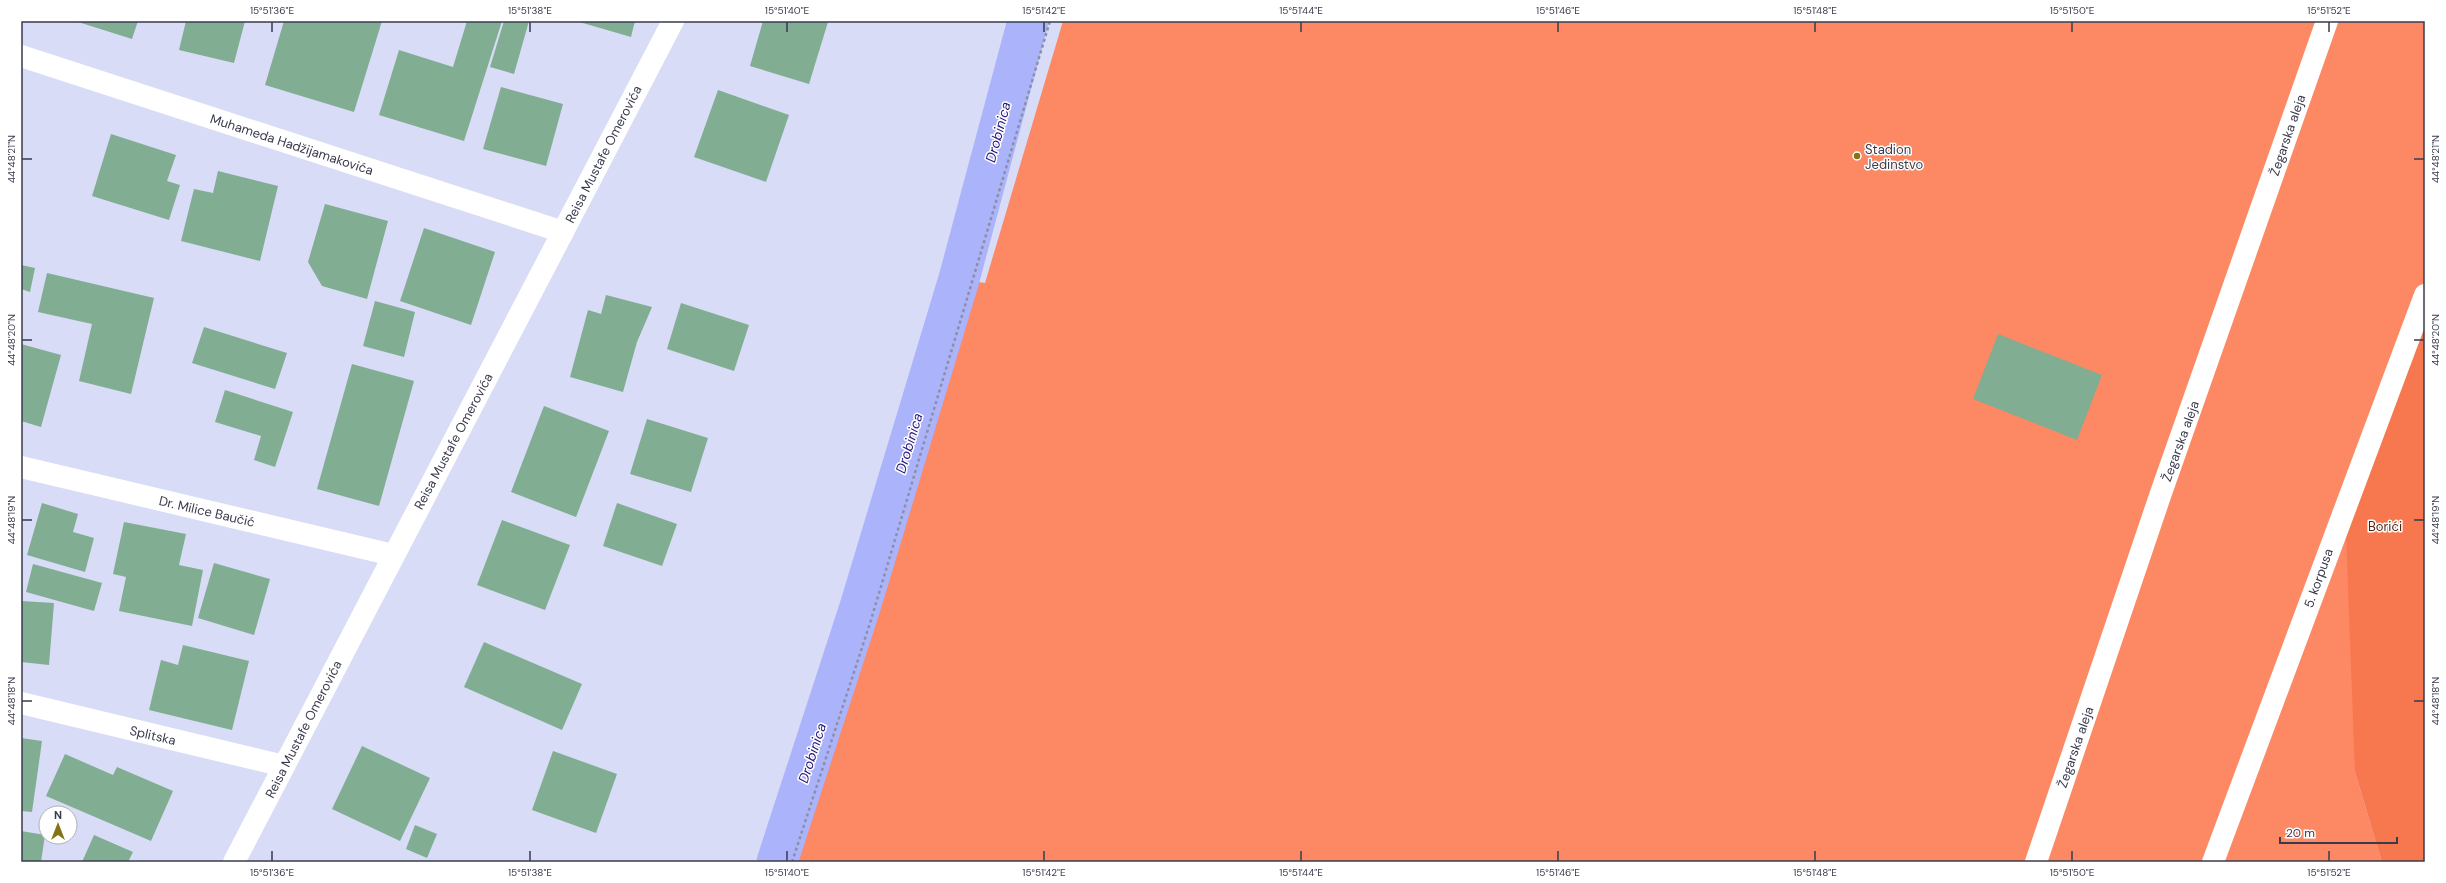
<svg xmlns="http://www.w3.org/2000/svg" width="2446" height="883" viewBox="0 0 2446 883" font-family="'DM Sans',sans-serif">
  <rect width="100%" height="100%" fill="#d8dcf7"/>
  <path fill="#fc8964" d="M 1063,21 L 2425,21 L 2425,295 L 2355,772 L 2382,862 L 777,862 L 860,607 L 959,279 L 985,283 Z"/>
  <path fill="#f7774e" d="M 2425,295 L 2425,862 L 2382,862 L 2355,772 L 2345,507 Z"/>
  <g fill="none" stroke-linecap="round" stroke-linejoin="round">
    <path stroke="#abb4fa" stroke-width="41" d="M 777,862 L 860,607 L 959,279 L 1028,21"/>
  </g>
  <g fill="#81ad93">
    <path d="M 75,21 L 138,21 L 132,39 Z"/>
    <path d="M 186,21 L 245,21 L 234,63 L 179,50 Z"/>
    <path d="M 284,21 L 382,21 L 354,112 L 265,85 Z"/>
    <path d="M 467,21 L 502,21 L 464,141 L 379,115 L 399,50 L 453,67 Z"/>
    <path d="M 504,21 L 529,21 L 514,74 L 490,67 Z"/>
    <path d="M 576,21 L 635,21 L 631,37 Z"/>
    <path d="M 763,21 L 828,22 L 809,84 L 750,66 Z"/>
    <path d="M 501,87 L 563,104 L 546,166 L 483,149 Z"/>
    <path d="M 718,90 L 789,115 L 766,182 L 694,157 Z"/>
    <path d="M 111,134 L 176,155 L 167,181 L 180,185 L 169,220 L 92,196 Z"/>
    <path d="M 218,171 L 278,186 L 260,261 L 181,241 L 194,189 L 213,193 Z"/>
    <path d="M 325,204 L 388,221 L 367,299 L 322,286 L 308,262 Z"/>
    <path d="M 424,228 L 495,252 L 471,325 L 400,301 Z"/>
    <path d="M 21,265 L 35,268 L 30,292 L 21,289 Z"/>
    <path d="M 47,273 L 154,298 L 131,394 L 79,381 L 92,324 L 38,312 Z"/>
    <path d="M 606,295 L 652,307 L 637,342 L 623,392 L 570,377 L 588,310 L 601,314 Z"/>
    <path d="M 375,301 L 415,312 L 404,357 L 363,346 Z"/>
    <path d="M 681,303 L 749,325 L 734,371 L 667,349 Z"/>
    <path d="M 204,327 L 287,353 L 275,389 L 192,363 Z"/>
    <path d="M 1998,334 L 2102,375 L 2077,440 L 1973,399 Z"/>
    <path d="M 21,344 L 61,355 L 41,427 L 21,421 Z"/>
    <path d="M 352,364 L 414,381 L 379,506 L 317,489 Z"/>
    <path d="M 225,390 L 293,412 L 275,467 L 254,460 L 261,436 L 215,422 Z"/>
    <path d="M 544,406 L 609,431 L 576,517 L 511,492 Z"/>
    <path d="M 647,419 L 708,438 L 691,492 L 630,474 Z"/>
    <path d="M 42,503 L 78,514 L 73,532 L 94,538 L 85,572 L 27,555 Z"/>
    <path d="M 617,503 L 677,524 L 662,566 L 603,546 Z"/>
    <path d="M 502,520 L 570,545 L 545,610 L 477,585 Z"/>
    <path d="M 124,522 L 186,534 L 179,565 L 203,570 L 192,626 L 119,611 L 126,577 L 113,574 Z"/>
    <path d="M 214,563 L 270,579 L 254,635 L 198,618 Z"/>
    <path d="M 33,564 L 102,583 L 94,611 L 26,592 Z"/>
    <path d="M 21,601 L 54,603 L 49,665 L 21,662 Z"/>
    <path d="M 484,642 L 582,684 L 562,730 L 464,687 Z"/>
    <path d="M 183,645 L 249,661 L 232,730 L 149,710 L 161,660 L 178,665 Z"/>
    <path d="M 21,738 L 42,741 L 32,812 L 21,811 Z"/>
    <path d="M 362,746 L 430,778 L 400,841 L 332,809 Z"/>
    <path d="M 553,751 L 617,774 L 596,833 L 532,810 Z"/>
    <path d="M 65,754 L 113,775 L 117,767 L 173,791 L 151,841 L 46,796 Z"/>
    <path d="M 415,825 L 437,834 L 427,858 L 406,849 Z"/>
    <path d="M 21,831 L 45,835 L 41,862 L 21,862 Z"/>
    <path d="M 94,835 L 133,852 L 128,862 L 82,862 Z"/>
  </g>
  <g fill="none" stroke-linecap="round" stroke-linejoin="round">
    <path stroke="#8c8fa6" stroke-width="2.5" stroke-dasharray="3 3" stroke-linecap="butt" d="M 792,862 L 871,620 L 1050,21"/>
    <g stroke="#fff" stroke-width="22">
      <path d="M 21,56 L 563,232"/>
      <path d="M 21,467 L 393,555"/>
      <path d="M 21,703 L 284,766"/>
      <path d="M 234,862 L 673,21"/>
      <path d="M 2036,862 L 2161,493 L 2327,21"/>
      <path d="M 2213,862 L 2425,295"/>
    </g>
  </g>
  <path fill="none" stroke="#393b4d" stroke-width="1.5" d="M 272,22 L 272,32M 530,22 L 530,32M 787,22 L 787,32M 1044,22 L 1044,32M 1301,22 L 1301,32M 1558,22 L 1558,32M 1815,22 L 1815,32M 2072,22 L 2072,32M 2329,22 L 2329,32M 22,159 L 32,159M 2414,159 L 2424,159M 22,340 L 32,340M 2414,340 L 2424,340M 22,520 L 32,520M 2414,520 L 2424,520M 22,701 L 32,701M 2414,701 L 2424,701M 272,851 L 272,861M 530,851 L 530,861M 787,851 L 787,861M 1044,851 L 1044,861M 1301,851 L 1301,861M 1558,851 L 1558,861M 1815,851 L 1815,861M 2072,851 L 2072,861M 2329,851 L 2329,861"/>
  <circle fill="#847416" stroke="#fff" stroke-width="1.5" cx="1857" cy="156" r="4"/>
  <g text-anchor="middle" stroke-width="3" stroke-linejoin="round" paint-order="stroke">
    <g font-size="13" fill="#393b4d" stroke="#fff">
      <text transform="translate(2287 135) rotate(-71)" y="5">Žegarska aleja</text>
      <text transform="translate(292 144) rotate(18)" y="5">Muhameda Hadžijamakovića</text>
      <text transform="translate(603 154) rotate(-63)" y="5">Reisa Mustafe Omerovića</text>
      <text transform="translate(453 441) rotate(-62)" y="5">Reisa Mustafe Omerovića</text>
      <text transform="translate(2180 441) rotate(-70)" y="5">Žegarska aleja</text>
      <text transform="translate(207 511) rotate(13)" y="5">Dr. Milice Baučić</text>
      <text transform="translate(2318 578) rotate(-70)" y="5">5. korpusa</text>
      <text transform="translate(303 729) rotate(-63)" y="5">Reisa Mustafe Omerovića</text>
      <text transform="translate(153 735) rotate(13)" y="5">Splitska</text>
      <text transform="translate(2075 747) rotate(-71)" y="5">Žegarska aleja</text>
    </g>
    <g font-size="13" fill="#393b4d" stroke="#fff" text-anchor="start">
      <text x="1865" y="154">Stadion<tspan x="1865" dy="15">Jedinstvo</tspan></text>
    </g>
    <g font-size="13" fill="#501f0e" stroke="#fff">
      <text x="2385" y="531">Borići</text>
    </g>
    <g font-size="14" font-style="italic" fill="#26177c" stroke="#fff">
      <text transform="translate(998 132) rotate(-75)" y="5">Drobinica</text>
      <text transform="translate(909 443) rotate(-73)" y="5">Drobinica</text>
      <text transform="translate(812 753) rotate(-72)" y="5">Drobinica</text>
    </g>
  </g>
  <rect width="2446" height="883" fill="none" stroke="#ffffff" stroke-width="44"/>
  <g transform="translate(58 825)"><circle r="19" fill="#ffffff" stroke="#b0b1b8"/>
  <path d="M0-3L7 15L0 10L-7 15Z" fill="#847416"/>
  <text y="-6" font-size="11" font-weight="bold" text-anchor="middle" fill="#393b4d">N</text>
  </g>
  <path d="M2280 837v6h117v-6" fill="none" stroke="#393b4d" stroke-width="2"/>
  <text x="2286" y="837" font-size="12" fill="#393b4d" stroke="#ffffff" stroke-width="3" paint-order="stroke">20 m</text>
  <rect x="22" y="22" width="2402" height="839" fill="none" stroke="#393b4d" stroke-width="1.5"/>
  <g font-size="10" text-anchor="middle" fill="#393b4d">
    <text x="272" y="14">15°51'36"E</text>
    <text x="530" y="14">15°51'38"E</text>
    <text x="787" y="14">15°51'40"E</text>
    <text x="1044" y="14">15°51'42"E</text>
    <text x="1301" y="14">15°51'44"E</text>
    <text x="1558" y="14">15°51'46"E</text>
    <text x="1815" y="14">15°51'48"E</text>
    <text x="2072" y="14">15°51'50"E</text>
    <text x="2329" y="14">15°51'52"E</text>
    <text transform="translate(11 159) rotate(-90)" y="4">44°48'21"N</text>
    <text transform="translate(2435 159) rotate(-90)" y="4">44°48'21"N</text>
    <text transform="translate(11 340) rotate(-90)" y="4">44°48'20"N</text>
    <text transform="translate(2435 340) rotate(-90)" y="4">44°48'20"N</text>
    <text transform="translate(11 520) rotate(-90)" y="4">44°48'19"N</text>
    <text transform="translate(2435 520) rotate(-90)" y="4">44°48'19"N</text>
    <text transform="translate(11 701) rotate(-90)" y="4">44°48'18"N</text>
    <text transform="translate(2435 701) rotate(-90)" y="4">44°48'18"N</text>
    <text x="272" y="876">15°51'36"E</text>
    <text x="530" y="876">15°51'38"E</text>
    <text x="787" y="876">15°51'40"E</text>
    <text x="1044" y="876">15°51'42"E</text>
    <text x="1301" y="876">15°51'44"E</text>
    <text x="1558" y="876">15°51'46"E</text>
    <text x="1815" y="876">15°51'48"E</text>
    <text x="2072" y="876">15°51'50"E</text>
    <text x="2329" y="876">15°51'52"E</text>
  </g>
</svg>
